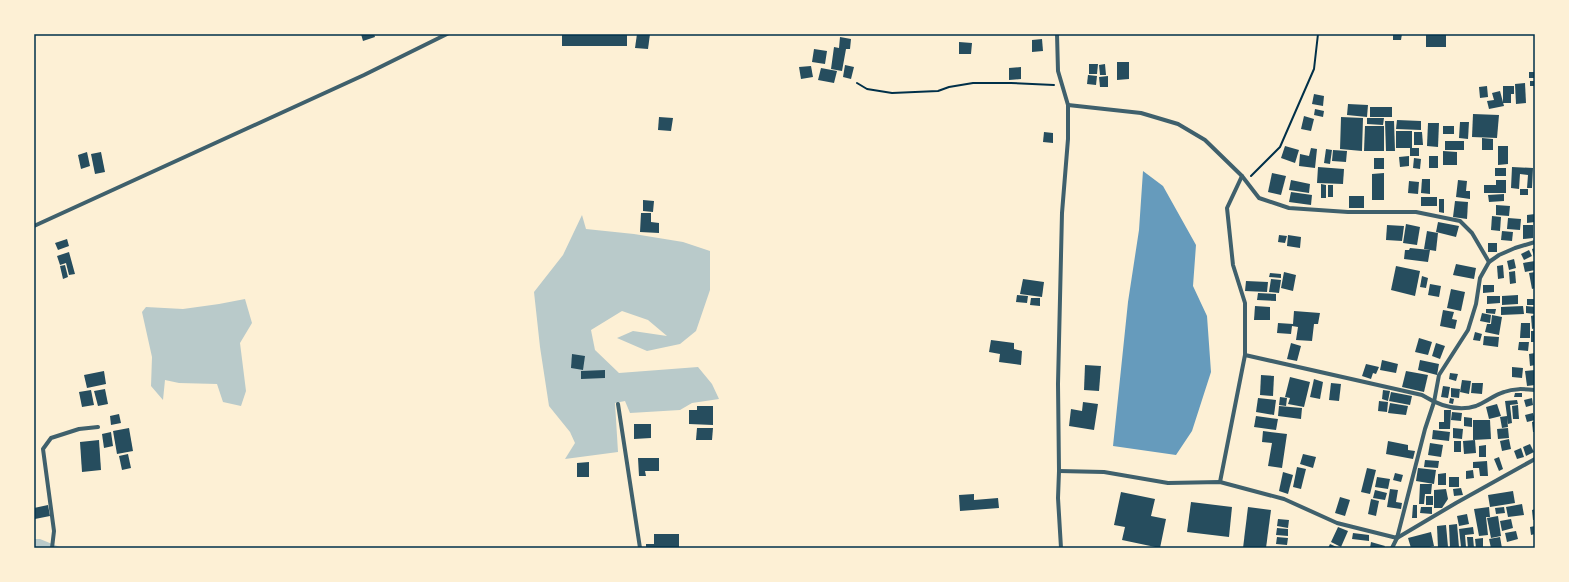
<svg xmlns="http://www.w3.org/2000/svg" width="1569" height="582" viewBox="0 0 1569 582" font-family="Raleway,sans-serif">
  <rect width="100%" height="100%" fill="#fdf0d5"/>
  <g fill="#b9caca">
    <path d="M 582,215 L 586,229 L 634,234 L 683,242 L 710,251 L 710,290 L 696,331 L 680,344 L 647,351 L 617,338 L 633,331 L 667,336 L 648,320 L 622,311 L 591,330 L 595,350 L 619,373 L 698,367 L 712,384 L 719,399 L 692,403 L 680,410 L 630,413 L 625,401 L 615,403 L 618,452 L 565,459 L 575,443 L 570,432 L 549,406 L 540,347 L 534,292 L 563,255 Z"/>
    <path d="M 245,299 L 252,323 L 240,343 L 246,391 L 241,406 L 223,402 L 217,384 L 179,383 L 165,380 L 163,400 L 151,386 L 152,357 L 142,312 L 146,307 L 183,309 L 219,304 Z"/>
    <path d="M 34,539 L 40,539 L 62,548 L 34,548 Z"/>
  </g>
  <path fill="#669bbc" d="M 1143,171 L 1163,186 L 1196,245 L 1193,286 L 1207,316 L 1211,372 L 1192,431 L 1176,455 L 1113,446 L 1128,302 L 1139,230 Z"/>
  <g fill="#264d5e">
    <path d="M 361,34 L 374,34 L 375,37 L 363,41 Z"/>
    <rect x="562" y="34" width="65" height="12"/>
    <path d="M 637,34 L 650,34 L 648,49 L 635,48 Z"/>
    <path d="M 1393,34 L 1402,34 L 1401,40 L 1393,40 Z"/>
    <rect x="1426" y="34" width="20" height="13"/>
    <path d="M 840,37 L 851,39 L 850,49 L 846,49 L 842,71 L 831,69 L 834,47 L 839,48 Z"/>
    <path d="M 1042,39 L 1043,51 L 1032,52 L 1032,40 Z"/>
    <path d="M 959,42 L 972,43 L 971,54 L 959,54 Z"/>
    <path d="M 814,49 L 827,51 L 825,64 L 812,62 Z"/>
    <path d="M 1117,62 L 1129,62 L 1129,79 L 1117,80 Z"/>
    <path d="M 1089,64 L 1098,64 L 1097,74 L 1089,74 Z"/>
    <path d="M 1105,64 L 1106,75 L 1100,75 L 1099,65 Z"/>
    <path d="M 845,65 L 854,67 L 851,79 L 843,77 Z"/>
    <path d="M 811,66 L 813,77 L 801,79 L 799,67 Z"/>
    <path d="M 1021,67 L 1021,79 L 1009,80 L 1009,68 Z"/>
    <path d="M 821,68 L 837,71 L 834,83 L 818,80 Z"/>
    <rect x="1529" y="72" width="6" height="6"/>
    <path d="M 1088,75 L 1097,76 L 1096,85 L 1087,84 Z"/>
    <path d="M 1108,76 L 1108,87 L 1100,87 L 1099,77 Z"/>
    <rect x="1530" y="81" width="5" height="5"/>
    <path d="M 1525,83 L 1526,103 L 1516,104 L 1515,84 Z"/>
    <path d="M 1487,86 L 1488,97 L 1480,98 L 1479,87 Z"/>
    <path d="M 1503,86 L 1514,86 L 1514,94 L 1511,94 L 1511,103 L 1503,103 Z"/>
    <path d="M 1500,91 L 1504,106 L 1489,109 L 1487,101 L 1494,100 L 1492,93 Z"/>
    <path d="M 1314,94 L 1324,96 L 1323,106 L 1312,104 Z"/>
    <path d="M 1348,104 L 1368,105 L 1367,117 L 1347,115 Z"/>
    <rect x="1370" y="107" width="22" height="10"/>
    <path d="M 1315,109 L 1324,111 L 1323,117 L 1314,115 Z"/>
    <path d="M 1473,114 L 1499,115 L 1497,138 L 1472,137 Z"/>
    <path d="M 1304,116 L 1314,119 L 1311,131 L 1301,129 Z"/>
    <path d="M 659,117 L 673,118 L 671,131 L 658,130 Z"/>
    <path d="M 1341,117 L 1363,118 L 1362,151 L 1340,149 Z"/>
    <path d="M 1367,118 L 1384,118 L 1383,125 L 1367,124 Z"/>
    <path d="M 1397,120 L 1421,121 L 1421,130 L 1396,129 Z"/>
    <path d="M 1385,121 L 1394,121 L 1395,151 L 1386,151 Z"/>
    <path d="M 1460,122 L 1469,122 L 1468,139 L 1459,138 Z"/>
    <path d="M 1428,123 L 1439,123 L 1438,147 L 1427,146 Z"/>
    <path d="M 1365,126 L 1384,126 L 1384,151 L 1364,151 Z"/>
    <rect x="1443" y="126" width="11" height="8"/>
    <rect x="1396" y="131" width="16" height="17"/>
    <path d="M 1044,132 L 1053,133 L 1053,143 L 1043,142 Z"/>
    <path d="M 1414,132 L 1422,132 L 1423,145 L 1414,145 Z"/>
    <path d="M 1482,138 L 1493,139 L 1493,150 L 1482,150 Z"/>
    <rect x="1445" y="141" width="19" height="9"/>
    <path d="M 1285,146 L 1299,150 L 1295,163 L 1281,158 Z"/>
    <path d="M 1498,146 L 1508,146 L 1508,164 L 1498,165 Z"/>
    <path d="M 1311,148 L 1317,149 L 1315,168 L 1299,166 L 1300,154 L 1309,156 Z"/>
    <rect x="1410" y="148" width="9" height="8"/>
    <path d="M 1326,149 L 1332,150 L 1330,164 L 1324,163 Z"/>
    <path d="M 1333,150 L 1347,151 L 1346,162 L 1332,161 Z"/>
    <path d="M 1443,151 L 1457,152 L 1457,165 L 1443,165 Z"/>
    <path d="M 87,152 L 90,166 L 81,169 L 78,155 Z"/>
    <path d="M 101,152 L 105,172 L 95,174 L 91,154 Z"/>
    <path d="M 1409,156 L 1409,166 L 1400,167 L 1399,157 Z"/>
    <rect x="1429" y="156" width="9" height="12"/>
    <rect x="1374" y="158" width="10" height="11"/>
    <path d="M 1414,158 L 1421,159 L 1420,169 L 1413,168 Z"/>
    <path d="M 1318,167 L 1344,169 L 1343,184 L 1317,183 Z"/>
    <path d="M 1512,167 L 1533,168 L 1532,188 L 1527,188 L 1528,175 L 1520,174 L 1519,189 L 1511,188 Z"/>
    <rect x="1495" y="168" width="11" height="8"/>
    <path d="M 1272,173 L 1286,176 L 1281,195 L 1268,192 Z"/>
    <path d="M 1384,173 L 1384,200 L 1372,200 L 1372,174 Z"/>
    <path d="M 1422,179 L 1430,179 L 1430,194 L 1421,193 Z"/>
    <path d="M 1291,180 L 1310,184 L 1309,193 L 1289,190 Z"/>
    <path d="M 1458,180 L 1467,181 L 1466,191 L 1470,191 L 1470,199 L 1456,197 Z"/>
    <path d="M 1496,180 L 1506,180 L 1506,193 L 1484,193 L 1484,185 L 1496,185 Z"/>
    <path d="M 1409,181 L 1419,182 L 1418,194 L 1408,193 Z"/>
    <path d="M 1321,184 L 1326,185 L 1326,198 L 1321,198 Z"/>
    <rect x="1328" y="185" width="5" height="12"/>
    <rect x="1520" y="189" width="8" height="6"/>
    <path d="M 1291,192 L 1312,195 L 1311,205 L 1289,202 Z"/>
    <path d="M 1504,194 L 1504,201 L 1489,202 L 1488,195 Z"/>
    <rect x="1349" y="196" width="15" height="12"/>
    <rect x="1421" y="197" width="16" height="9"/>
    <path d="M 1439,199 L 1444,199 L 1444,213 L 1439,212 Z"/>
    <path d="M 643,200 L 654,201 L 653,212 L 643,211 Z"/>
    <path d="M 1455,201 L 1468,202 L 1467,219 L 1453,217 Z"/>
    <path d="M 1496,205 L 1510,206 L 1509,216 L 1496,215 Z"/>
    <path d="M 641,213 L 651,213 L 651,222 L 659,223 L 659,233 L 640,232 Z"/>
    <path d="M 1535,214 L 1535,222 L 1527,223 L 1527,215 Z"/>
    <path d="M 1492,216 L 1501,217 L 1500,231 L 1491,230 Z"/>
    <path d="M 1508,218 L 1521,219 L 1520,230 L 1507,229 Z"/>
    <path d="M 1438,222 L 1459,226 L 1456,237 L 1436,232 Z"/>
    <path d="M 1406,224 L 1420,227 L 1417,245 L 1403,243 Z"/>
    <path d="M 1387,225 L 1404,226 L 1402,241 L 1386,240 Z"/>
    <path d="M 1523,225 L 1533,225 L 1533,238 L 1523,239 Z"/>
    <path d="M 1427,231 L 1438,233 L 1436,251 L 1424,249 Z"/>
    <path d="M 1502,231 L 1513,232 L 1512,241 L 1501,240 Z"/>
    <path d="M 1279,235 L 1287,236 L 1285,243 L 1278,242 Z"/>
    <path d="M 1288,235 L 1301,237 L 1300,248 L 1287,246 Z"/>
    <path d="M 67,239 L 69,246 L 58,250 L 55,243 Z"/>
    <rect x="1488" y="243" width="9" height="9"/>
    <path d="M 1410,248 L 1430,250 L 1428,262 L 1404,259 L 1405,250 L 1409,250 Z"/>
    <path d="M 1535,248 L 1535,257 L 1534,257 L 1532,249 Z"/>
    <path d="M 1529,250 L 1532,256 L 1524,260 L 1521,254 Z"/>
    <path d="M 69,252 L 75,274 L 69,275 L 66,263 L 60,265 L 57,256 Z"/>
    <path d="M 1514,259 L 1516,268 L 1509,270 L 1507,261 Z"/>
    <path d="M 1535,261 L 1535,270 L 1525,272 L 1523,263 Z"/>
    <path d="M 1456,264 L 1476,268 L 1474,279 L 1453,275 Z"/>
    <path d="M 65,265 L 68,277 L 63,279 L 60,266 Z"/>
    <path d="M 1503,265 L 1504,278 L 1498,279 L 1497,266 Z"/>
    <path d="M 1396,266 L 1420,271 L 1415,296 L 1391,290 Z"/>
    <path d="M 1515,271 L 1516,283 L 1510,284 L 1509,272 Z"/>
    <path d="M 1284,272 L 1296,275 L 1293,291 L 1281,288 Z"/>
    <path d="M 1535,272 L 1535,288 L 1532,289 L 1529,273 Z"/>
    <path d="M 1270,273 L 1281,274 L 1281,278 L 1269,277 Z"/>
    <path d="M 1422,276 L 1428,278 L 1426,288 L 1420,287 Z"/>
    <path d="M 1023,279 L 1044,282 L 1042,297 L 1020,294 Z"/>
    <path d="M 1271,279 L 1281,280 L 1279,293 L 1269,292 Z"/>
    <path d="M 1246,281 L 1268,282 L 1267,292 L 1245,291 Z"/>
    <path d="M 1430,284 L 1441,286 L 1439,297 L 1428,295 Z"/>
    <path d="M 1483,285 L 1494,285 L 1494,292 L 1483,293 Z"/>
    <path d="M 1451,289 L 1465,292 L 1461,311 L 1447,308 Z"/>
    <path d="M 1258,293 L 1276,294 L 1276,301 L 1257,300 Z"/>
    <path d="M 1017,295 L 1028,296 L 1027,303 L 1016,302 Z"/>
    <path d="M 1518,295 L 1518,304 L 1502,305 L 1502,296 Z"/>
    <path d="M 1487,296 L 1500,296 L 1500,303 L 1487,304 Z"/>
    <path d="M 1031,298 L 1040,298 L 1040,306 L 1030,305 Z"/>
    <rect x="1527" y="299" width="8" height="6"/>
    <path d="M 1255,306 L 1270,307 L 1270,320 L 1254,320 Z"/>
    <path d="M 1523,306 L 1524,314 L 1501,315 L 1501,307 Z"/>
    <path d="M 1526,306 L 1535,307 L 1535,314 L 1526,313 Z"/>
    <path d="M 1486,309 L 1496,309 L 1495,314 L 1486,313 Z"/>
    <path d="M 1443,310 L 1454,312 L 1452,319 L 1457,320 L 1455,329 L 1440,326 Z"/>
    <path d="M 1294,311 L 1320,313 L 1318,324 L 1314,324 L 1312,341 L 1296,340 L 1298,327 L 1292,326 L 1291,334 L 1277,333 L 1278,323 L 1293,324 Z"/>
    <path d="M 1482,313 L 1491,315 L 1490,323 L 1480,321 Z"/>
    <path d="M 1492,315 L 1502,317 L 1499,335 L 1485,332 L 1487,324 L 1491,324 Z"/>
    <path d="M 1535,315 L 1535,328 L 1532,329 L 1531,316 Z"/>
    <path d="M 1521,323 L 1530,323 L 1530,338 L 1520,338 Z"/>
    <rect x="1531" y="331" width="4" height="11"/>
    <path d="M 1475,332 L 1482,334 L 1480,341 L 1473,340 Z"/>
    <path d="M 1484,336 L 1499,337 L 1498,347 L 1483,345 Z"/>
    <path d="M 1419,338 L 1432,342 L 1428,355 L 1415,352 Z"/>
    <path d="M 991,340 L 1014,343 L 1014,349 L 1022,351 L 1021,365 L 999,362 L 1000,354 L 989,352 Z"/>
    <path d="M 1519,342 L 1529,342 L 1528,351 L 1518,350 Z"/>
    <path d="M 1291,343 L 1301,346 L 1297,361 L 1287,359 Z"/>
    <path d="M 1436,343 L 1445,346 L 1440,359 L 1432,356 Z"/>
    <path d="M 1535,353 L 1535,365 L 1530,366 L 1529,354 Z"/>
    <path d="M 572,354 L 585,356 L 583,370 L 571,368 Z"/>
    <path d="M 1382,360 L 1398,364 L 1396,373 L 1380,370 Z"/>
    <path d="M 1420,360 L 1439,364 L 1437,375 L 1418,370 Z"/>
    <path d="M 1366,364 L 1379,367 L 1376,374 L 1373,373 L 1371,379 L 1362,376 Z"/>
    <path d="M 1085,365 L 1101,366 L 1099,391 L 1084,390 Z"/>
    <path d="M 1512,367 L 1523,368 L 1522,378 L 1512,377 Z"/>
    <path d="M 605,370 L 605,378 L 581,379 L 581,371 Z"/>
    <path d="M 1535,370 L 1535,385 L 1527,386 L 1525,371 Z"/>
    <path d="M 104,371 L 106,384 L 87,388 L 84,375 Z"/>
    <path d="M 1406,371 L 1428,375 L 1424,392 L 1402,387 Z"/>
    <path d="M 1450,373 L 1458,374 L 1456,381 L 1449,379 Z"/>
    <path d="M 1261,375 L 1274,376 L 1273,396 L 1260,395 Z"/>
    <path d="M 1290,377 L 1310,382 L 1304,407 L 1288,404 L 1290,398 L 1285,397 Z"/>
    <path d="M 1314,379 L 1323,382 L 1320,399 L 1310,397 Z"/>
    <path d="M 1462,380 L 1471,381 L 1469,394 L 1460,392 Z"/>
    <path d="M 1331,383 L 1341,384 L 1339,401 L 1329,400 Z"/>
    <path d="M 1472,383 L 1483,383 L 1482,394 L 1471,393 Z"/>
    <path d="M 1443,386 L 1450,387 L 1448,398 L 1441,397 Z"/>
    <path d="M 1451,388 L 1460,389 L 1459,398 L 1451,397 Z"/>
    <path d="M 105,389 L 108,404 L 98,406 L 94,391 Z"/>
    <path d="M 91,390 L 94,405 L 82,407 L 79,392 Z"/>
    <path d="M 1383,390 L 1390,391 L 1388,401 L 1382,399 Z"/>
    <path d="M 1391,392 L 1412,396 L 1410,405 L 1389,401 Z"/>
    <path d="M 1515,393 L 1522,393 L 1522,397 L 1514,397 Z"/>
    <path d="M 1280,397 L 1287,398 L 1286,406 L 1279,405 Z"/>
    <path d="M 1258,398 L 1276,400 L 1274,415 L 1256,412 Z"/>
    <path d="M 1450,398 L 1454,399 L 1453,404 L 1449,403 Z"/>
    <path d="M 1532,398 L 1533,405 L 1526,407 L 1524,400 Z"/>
    <path d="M 1517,400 L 1518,404 L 1510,405 L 1512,423 L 1508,424 L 1507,418 L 1508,427 L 1502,428 L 1500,417 L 1507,416 L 1505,401 Z"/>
    <path d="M 1379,401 L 1388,402 L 1387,412 L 1378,411 Z"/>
    <path d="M 1083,402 L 1098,404 L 1094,430 L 1069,426 L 1071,409 L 1082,411 Z"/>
    <path d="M 1390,403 L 1408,406 L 1406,415 L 1388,413 Z"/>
    <path d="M 1497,404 L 1501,416 L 1489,419 L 1486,407 Z"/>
    <path d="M 1518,405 L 1519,419 L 1513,419 L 1512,406 Z"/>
    <path d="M 697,406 L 713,406 L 713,425 L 689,424 L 689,410 L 697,410 Z"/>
    <path d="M 1279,406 L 1302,408 L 1301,419 L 1278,416 Z"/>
    <path d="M 1444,410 L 1451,410 L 1450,429 L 1439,429 L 1439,422 L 1444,422 Z"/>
    <path d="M 1452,412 L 1462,413 L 1461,421 L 1451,420 Z"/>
    <path d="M 1533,413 L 1535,420 L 1527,422 L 1525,415 Z"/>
    <path d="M 119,414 L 121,423 L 111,425 L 110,416 Z"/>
    <path d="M 1256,416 L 1278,419 L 1276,430 L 1254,427 Z"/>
    <path d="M 1464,417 L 1472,418 L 1472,427 L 1464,426 Z"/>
    <path d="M 1473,420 L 1490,420 L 1491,439 L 1473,440 Z"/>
    <path d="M 1535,421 L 1535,432 L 1533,432 L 1532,422 Z"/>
    <path d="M 634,424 L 651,424 L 651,438 L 634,439 Z"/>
    <path d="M 129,428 L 133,451 L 117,454 L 113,431 Z"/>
    <path d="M 697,428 L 713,428 L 712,440 L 696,440 Z"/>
    <path d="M 1453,428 L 1463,429 L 1462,439 L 1453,438 Z"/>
    <path d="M 1508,428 L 1509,438 L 1498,439 L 1497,429 Z"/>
    <path d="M 1433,430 L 1450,432 L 1449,441 L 1432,439 Z"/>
    <path d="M 1263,431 L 1287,434 L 1282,468 L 1268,466 L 1272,443 L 1262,442 Z"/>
    <path d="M 111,432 L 113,446 L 104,448 L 102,434 Z"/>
    <path d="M 1509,439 L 1511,449 L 1502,451 L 1500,441 Z"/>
    <path d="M 99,440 L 101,470 L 82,472 L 80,442 Z"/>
    <path d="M 1475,440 L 1476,453 L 1464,454 L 1463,441 Z"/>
    <path d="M 1388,441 L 1408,445 L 1408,450 L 1415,451 L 1413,459 L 1386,454 Z"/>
    <rect x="1454" y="441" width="7" height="11"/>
    <path d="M 1430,443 L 1443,445 L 1441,457 L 1428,455 Z"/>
    <path d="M 1530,444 L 1534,452 L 1526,456 L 1523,447 Z"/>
    <path d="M 1486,445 L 1486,457 L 1479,457 L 1479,446 Z"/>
    <path d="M 1521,448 L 1524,457 L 1517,459 L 1514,451 Z"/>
    <path d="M 128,454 L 131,468 L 122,470 L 119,456 Z"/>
    <path d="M 1303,454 L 1316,457 L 1313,468 L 1300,464 Z"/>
    <path d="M 1499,457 L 1503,469 L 1499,471 L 1494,459 Z"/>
    <path d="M 638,458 L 659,458 L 659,471 L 645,471 L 646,476 L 639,476 Z"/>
    <path d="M 1425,460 L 1439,461 L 1438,468 L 1424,467 Z"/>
    <path d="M 1487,461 L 1488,476 L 1480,476 L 1479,468 L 1473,468 L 1473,462 Z"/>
    <path d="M 589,462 L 589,477 L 577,477 L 577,463 Z"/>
    <path d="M 1297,467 L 1306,469 L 1301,489 L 1293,487 Z"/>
    <path d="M 1367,468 L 1376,470 L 1370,494 L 1361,492 Z"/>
    <path d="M 1418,468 L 1436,470 L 1434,484 L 1416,481 Z"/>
    <path d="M 1473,470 L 1474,478 L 1466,479 L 1466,471 Z"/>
    <path d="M 1283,472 L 1293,475 L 1288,494 L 1279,491 Z"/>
    <path d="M 1395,473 L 1403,475 L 1401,482 L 1393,480 Z"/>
    <path d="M 1446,473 L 1446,485 L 1438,485 L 1438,474 Z"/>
    <path d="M 1377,477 L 1390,479 L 1388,489 L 1375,487 Z"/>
    <rect x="1449" y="477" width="10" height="10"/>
    <path d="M 1420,484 L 1432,484 L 1431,494 L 1425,494 L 1424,504 L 1419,504 Z"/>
    <path d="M 1461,488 L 1463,495 L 1454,496 L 1453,489 Z"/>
    <path d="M 1390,489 L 1398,490 L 1396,502 L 1402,503 L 1401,509 L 1387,507 Z"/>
    <path d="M 1446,489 L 1448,499 L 1442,508 L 1434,508 L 1434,490 Z"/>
    <path d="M 1375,490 L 1387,493 L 1385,500 L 1373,498 Z"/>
    <path d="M 1513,491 L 1515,503 L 1490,507 L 1488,495 Z"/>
    <path d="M 1121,492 L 1155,499 L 1151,516 L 1166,519 L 1160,548 L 1122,540 L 1125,527 L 1114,525 Z"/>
    <path d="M 974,494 L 974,500 L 998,498 L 999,508 L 960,511 L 959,495 Z"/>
    <rect x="1426" y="496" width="7" height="9"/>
    <path d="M 1340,497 L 1350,500 L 1345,516 L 1335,513 Z"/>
    <path d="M 1371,499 L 1379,501 L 1376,516 L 1368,514 Z"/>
    <path d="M 1191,502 L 1232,507 L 1229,537 L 1187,532 Z"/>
    <path d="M 1522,504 L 1524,515 L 1508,517 L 1506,507 Z"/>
    <path d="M 48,505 L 50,516 L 35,519 L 34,508 Z"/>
    <path d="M 1413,505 L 1417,505 L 1417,518 L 1412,518 Z"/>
    <path d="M 1248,507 L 1271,510 L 1266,548 L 1243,548 Z"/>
    <path d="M 1421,507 L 1432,507 L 1432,514 L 1420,513 Z"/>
    <path d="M 1489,507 L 1490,517 L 1486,517 L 1488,535 L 1479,536 L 1474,509 Z"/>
    <path d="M 1504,507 L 1505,513 L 1496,514 L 1495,508 Z"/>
    <path d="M 1535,509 L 1535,520 L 1533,520 L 1532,510 Z"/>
    <path d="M 1467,514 L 1469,524 L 1459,526 L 1457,516 Z"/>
    <path d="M 1498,516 L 1501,536 L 1491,538 L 1487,518 Z"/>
    <path d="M 1278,519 L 1289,520 L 1288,528 L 1277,526 Z"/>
    <path d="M 1511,519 L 1513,528 L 1502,531 L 1500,521 Z"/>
    <path d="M 1457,524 L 1459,547 L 1450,548 L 1449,525 Z"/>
    <path d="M 1446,525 L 1448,547 L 1438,548 L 1437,526 Z"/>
    <path d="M 1535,526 L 1535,534 L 1531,535 L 1530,527 Z"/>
    <path d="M 1338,527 L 1348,531 L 1341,547 L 1331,542 Z"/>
    <path d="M 1473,527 L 1474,534 L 1465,535 L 1466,547 L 1461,547 L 1459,529 Z"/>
    <path d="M 1277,528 L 1288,529 L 1288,536 L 1276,535 Z"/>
    <path d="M 1516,531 L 1518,539 L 1507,542 L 1505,533 Z"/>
    <path d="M 1431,532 L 1434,546 L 1425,548 L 1411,548 L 1408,538 Z"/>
    <path d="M 1353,533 L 1369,535 L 1369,541 L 1352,539 Z"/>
    <path d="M 654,534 L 679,534 L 679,548 L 646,548 L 646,544 L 654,544 Z"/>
    <path d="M 1277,537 L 1288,538 L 1287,545 L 1276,544 Z"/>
    <path d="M 1467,537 L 1473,537 L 1474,548 L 1468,548 Z"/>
    <path d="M 1500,537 L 1502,548 L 1491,548 L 1489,539 Z"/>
    <path d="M 1483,538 L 1483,548 L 1476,548 L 1475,539 Z"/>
    <path d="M 1371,542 L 1385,546 L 1384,548 L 1370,548 Z"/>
    <path d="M 1330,544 L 1339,548 L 1328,548 Z"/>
  </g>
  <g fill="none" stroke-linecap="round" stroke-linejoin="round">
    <g stroke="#003049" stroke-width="2">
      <path d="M 857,83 L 867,89 L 892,93 L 938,91 L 949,87 L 973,83 L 1011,83 L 1054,85"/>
      <path d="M 1251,176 L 1280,147 L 1314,69 L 1318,34"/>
    </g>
    <g stroke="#3f606c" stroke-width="4">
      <path d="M 1057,34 L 1058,71 L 1068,105 L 1068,139 L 1062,213 L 1058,384 L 1059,471 L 1058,498 L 1061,548"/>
      <path d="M 1068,105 L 1141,113 L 1178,124 L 1205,140 L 1242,176 L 1259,198 L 1289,208 L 1348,212 L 1416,212 L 1460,221 L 1472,233 L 1489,262"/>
      <path d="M 34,226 L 364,75 L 447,34"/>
      <path d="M 1245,355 L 1422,395 C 1438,405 1458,412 1476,406 C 1486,402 1494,395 1504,392 C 1514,388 1524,389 1535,390"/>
      <path d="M 618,404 L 640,548"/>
      <path d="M 1059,471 L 1104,472 L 1168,483 L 1220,482 L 1284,499 L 1337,523 L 1397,538 L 1425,429 L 1434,402 L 1439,375 L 1468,330 L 1476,304 L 1480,278 L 1489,262 L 1499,255 L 1515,248 L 1535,242"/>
      <path d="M 1220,482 L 1245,355 L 1245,303 L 1233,265 L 1227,208 L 1242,176"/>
      <path d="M 52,548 L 54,531 L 43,449 L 51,438 L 79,429 L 98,427"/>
      <path d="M 1392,548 L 1397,538 L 1456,503 L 1535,459"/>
    </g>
  </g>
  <rect width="1569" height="582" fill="none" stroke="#fdf0d5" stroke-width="70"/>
  <rect x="35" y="35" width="1499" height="512" fill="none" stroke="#003049" stroke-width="1.5"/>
</svg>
